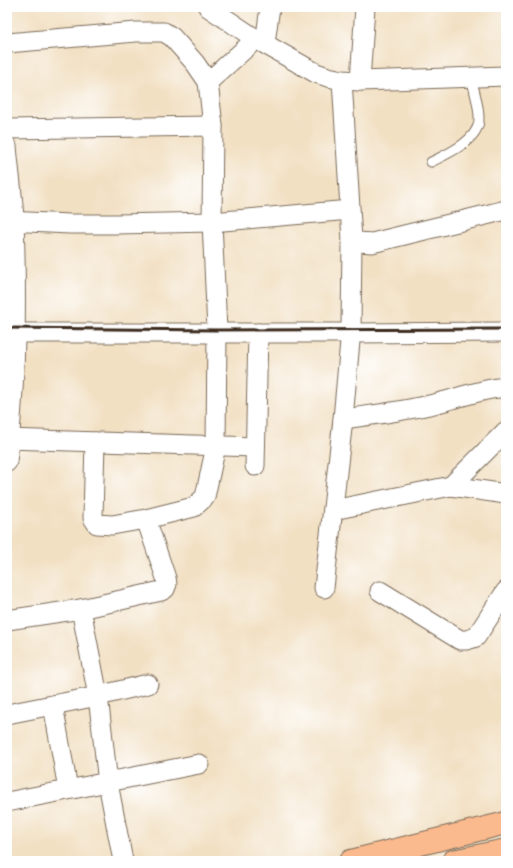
<svg xmlns="http://www.w3.org/2000/svg" width="513" height="868" viewBox="0 0 513 868" font-family="'Comic Neue',sans-serif">
  <rect width="100%" height="100%" fill="#fff"/>
  <filter id="ink" filterUnits="userSpaceOnUse"><feTurbulence type="fractalNoise" baseFrequency=".025" numOctaves="2"/><feDisplacementMap in="SourceGraphic" scale="8" xChannelSelector="R" yChannelSelector="G"/><feConvolveMatrix kernelMatrix="1 2 1 2 8 2 1 2 1" color-interpolation-filters="sRGB"/></filter>
  <filter id="wash" filterUnits="userSpaceOnUse"><feTurbulence type="fractalNoise" baseFrequency=".012" numOctaves="4" result="noise"/><feDisplacementMap in="SourceGraphic" scale="16" xChannelSelector="R" yChannelSelector="G"/><feGaussianBlur stdDeviation="0.9" result="paint"/><feColorMatrix in="noise" values="0 0 0 0 0 0 0 0 0 0 0 0 0 0 0 0 0 1.4 0 .05"/><feComposite in="paint" operator="in"/></filter>
  <g filter="url(#wash)">
    <rect width="100%" height="100%" fill="#f2e0c3"/>
  </g>
  <g filter="url(#ink)">
    <g fill="none" stroke-linecap="round" stroke-linejoin="round">
      <defs>
        <path id="service" d="M 431,162 C 447,154 477,141 479,121 C 480,107 474,91 471,77"/>
        <g id="minor">
          <path d="M 208,7 L 256,39 L 316,73 L 328,77 L 342,80 L 360,81 L 506,76"/>
          <path d="M 7,43 L 136,32 L 164,32 L 172,37 L 195,63 L 208,82 L 213,126"/>
          <path d="M 265,43 L 270,7"/>
          <path d="M 360,81 L 365,7"/>
          <path d="M 208,82 L 256,39"/>
          <path d="M 7,129 L 213,126 L 212,222 L 217,330 L 216,446 L 205,497 L 194,507 L 146,519 L 112,525 L 97,524 L 93,518 L 95,442"/>
          <path d="M 7,146 C 9,171 13,196 14,221 C 17,302 16,382 7,462"/>
          <path d="M 7,221 L 70,224 L 116,224 L 212,222 L 350,210"/>
          <path d="M 352,240 L 358,242 L 372,243 L 506,210"/>
          <path d="M 7,333 L 351,333 L 506,332"/>
          <path d="M 343,419 C 374,415 404,411 434,404 C 458,398 481,389 506,387"/>
          <path d="M 7,439 L 255,447"/>
          <path d="M 255,466 L 258,333"/>
          <path d="M 451,486 L 506,431"/>
          <path d="M 333,510 L 451,486 L 506,494"/>
          <path d="M 324,588 L 343,419 L 351,330 L 352,240 L 342,80"/>
          <path d="M 380,591 L 460,640 L 467,640 L 476,637 L 506,591"/>
          <path d="M 81,609 L 98,696 L 108,783 L 123,861"/>
          <path d="M 7,620 L 81,609 L 161,591 L 165,589 L 167,584 L 166,578 L 146,519"/>
          <path d="M 53,705 L 68,789"/>
          <path d="M 7,714 L 98,696 L 148,684"/>
          <path d="M 7,802 L 199,764"/>
        </g>
        <g id="trunk">
          <path d="M 351,861 L 506,823"/>
          <path d="M 453,861 L 506,850"/>
        </g>
      </defs>
      <use href="#service" stroke="#7b6a58" stroke-width="11"/>
      <use href="#minor" stroke="#7b6a58" stroke-width="21"/>
      <use href="#trunk" stroke="#7b6a58" stroke-width="24"/>
      <use href="#service" stroke="#fff" stroke-width="9"/>
      <use href="#minor" stroke="#fff" stroke-width="19"/>
      <use href="#trunk" stroke="#fbba8d" stroke-width="22"/>
      <path stroke="#3b2a1e" stroke-width="3" d="M 7,328 L 217,330 L 506,329"/>
    </g>
  </g>
  <rect width="513" height="868" fill="none" stroke="#fff" stroke-width="24"/>
</svg>
